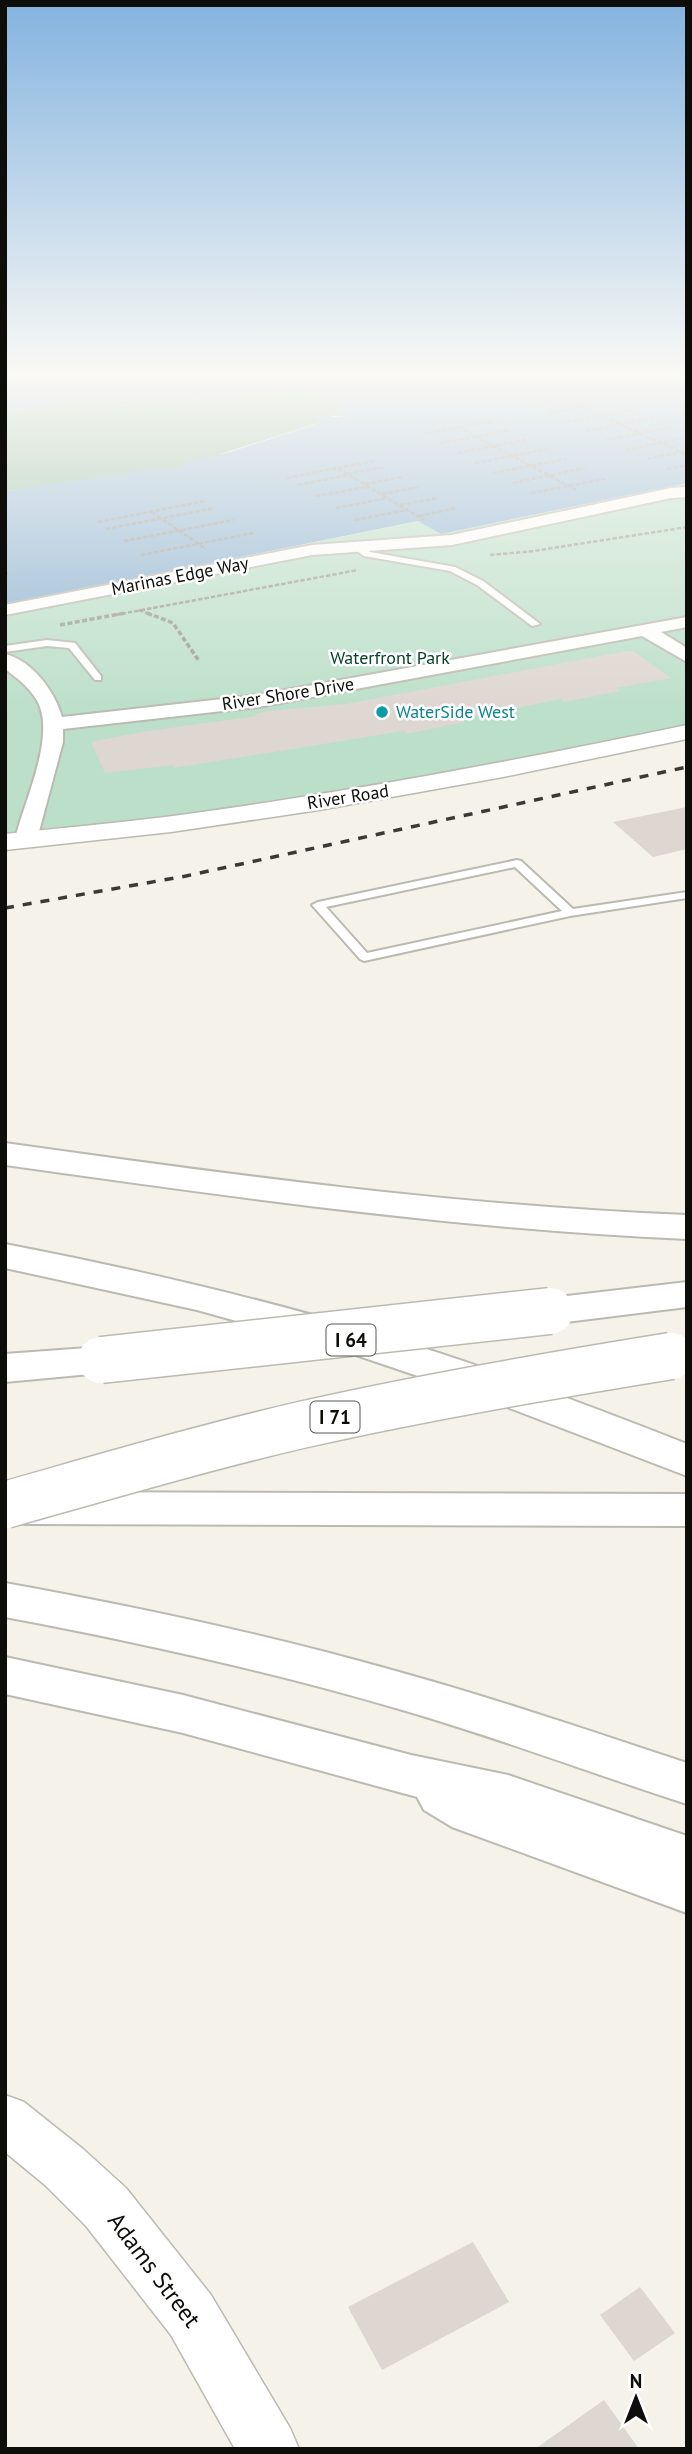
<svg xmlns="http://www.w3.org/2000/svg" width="692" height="2454" viewBox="0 0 692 2454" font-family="'PT Sans',sans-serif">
  <rect width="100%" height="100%" fill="#f4f2e9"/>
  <path fill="#bbdfc9" d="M 687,483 L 687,732 L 503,771 L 5,842 L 5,602 L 11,604 L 419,521 L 441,534 Z"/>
  <path fill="#8ab89d" d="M 303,393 L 345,404 L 338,409 L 343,411 L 339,414 L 345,417 L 316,414 L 321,422 L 174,469 L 5,491 L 5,412 L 95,399 L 150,402 Z"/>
  <path fill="#8cb2d2" d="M 5,375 L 687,375 L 687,483 L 441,534 L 418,521 L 10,604 L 5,602 L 5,491 L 154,469 L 174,469 L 191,461 L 230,452 L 316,424 L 320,422 L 314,413 L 316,412 L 336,417 L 345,417 L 338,414 L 342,411 L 338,408 L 344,404 L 303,393 L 150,402 L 95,399 L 5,412 Z"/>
  <g fill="#ded6d0">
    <path d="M 627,651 L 633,651 L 671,678 L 616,688 L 620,691 L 564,702 L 561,699 L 462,719 L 465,722 L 406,734 L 404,731 L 174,768 L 173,765 L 105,773 L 91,742 L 141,732 L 256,716 L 255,714 L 267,711 L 346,704 Z"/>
    <path d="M 687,807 L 687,849 L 653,857 L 613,822 Z"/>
    <path d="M 473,2242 L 509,2302 L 382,2370 L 348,2307 Z"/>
    <path d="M 640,2287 L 675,2333 L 634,2361 L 600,2315 Z"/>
    <path d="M 604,2400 L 639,2449 L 535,2449 Z"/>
  </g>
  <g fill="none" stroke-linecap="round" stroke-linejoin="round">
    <defs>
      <g id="service">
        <path d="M 353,544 L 359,544 L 370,552 L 455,567 L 483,581 L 540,624 L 532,626 L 477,585 L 450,571 L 364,556 L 353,548 Z"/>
        <path d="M 47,640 L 75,643 L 101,676 L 101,680 L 95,680 L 69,648 L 47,646 L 5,652 L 5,646 Z"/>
        <path d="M 517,860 L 521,861 L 573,909 L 687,892 L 687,898 L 570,916 L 364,961 L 360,959 L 312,905 L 318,902 ZM 515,867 L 562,911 L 367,953 L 326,907 Z"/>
      </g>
      <g id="minor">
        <path d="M 687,487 L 687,497 L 671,498 L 452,545 L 312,555 L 5,615 L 5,605 L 312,545 L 452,535 L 671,488 Z"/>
        <path d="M 687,617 L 687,627 L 661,632 L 687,648 L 687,662 L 642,636 L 258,707 L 63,729 L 63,742 L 37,839 L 34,844 L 18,844 L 15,839 C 24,801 58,733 36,699 C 28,686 17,678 5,669 L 5,654 C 33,661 55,692 62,717 L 258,695 Z"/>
      </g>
      <g id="tertiary">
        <path d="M 687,725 L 687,739 L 503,777 L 319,810 L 171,832 L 5,850 L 5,834 C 69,827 132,822 195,813 C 360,790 524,759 687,725 Z"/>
        <path d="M 5,2095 L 24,2102 L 83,2149 L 126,2188 L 211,2295 L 290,2428 L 299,2449 L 235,2449 L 171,2335 L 86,2226 L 45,2185 L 5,2152 Z"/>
      </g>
      <g id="motorway">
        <path d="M 5,1143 C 232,1175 458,1206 687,1215 L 687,1239 C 458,1229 232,1197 5,1165 Z"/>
        <path d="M 5,1244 C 129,1268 251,1296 372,1332 C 479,1364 583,1403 687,1444 L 687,1476 L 486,1399 L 344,1351 L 197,1310 L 5,1268 Z"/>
        <path d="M 687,1282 L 687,1307 L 550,1324 L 536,1320 L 530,1311 L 536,1302 L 550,1298 Z"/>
        <path d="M 101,1347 L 116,1350 L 122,1360 L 116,1370 L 101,1373 L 5,1382 L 5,1354 Z"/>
        <path d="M 25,1492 L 687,1494 L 687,1526 L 25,1524 L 9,1519 C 4,1511 4,1505 9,1497 Z"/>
        <path d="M 5,1583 C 138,1607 269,1635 399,1672 C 496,1699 591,1731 687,1763 L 687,1804 C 591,1773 496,1737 399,1709 C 269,1671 138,1642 5,1617 Z"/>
        <path d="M 5,1657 L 183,1695 L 411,1755 L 508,1775 L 687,1836 L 687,1913 L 452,1827 L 424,1810 L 417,1797 L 183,1733 L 5,1694 Z"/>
      </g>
    </defs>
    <use href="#service" stroke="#bbbab1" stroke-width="4"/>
    <use href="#minor" stroke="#bbbab1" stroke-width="4"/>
    <use href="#tertiary" stroke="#bbbab1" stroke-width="3"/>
    <use href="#motorway" stroke="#bbbab1" stroke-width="4"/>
    <g stroke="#9b9a93" stroke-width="2.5" stroke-dasharray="4.5 2" stroke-linecap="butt">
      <path d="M 563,398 L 687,455"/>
      <path d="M 530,405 L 595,392"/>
      <path d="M 548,414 L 614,400"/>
      <path d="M 567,422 L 633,409"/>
      <path d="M 458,427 L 578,491"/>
      <path d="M 586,431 L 653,418"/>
      <path d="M 423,434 L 493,421"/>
      <path d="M 606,440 L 673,427"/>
      <path d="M 440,443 L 511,430"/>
      <path d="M 626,450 L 687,437"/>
      <path d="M 458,453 L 529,439"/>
      <path d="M 647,459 L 687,451"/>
      <path d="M 374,461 L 337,468 L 424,520"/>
      <path d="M 475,463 L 547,449"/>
      <path d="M 667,469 L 687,465"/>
      <path d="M 493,473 L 566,459"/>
      <path d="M 347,474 L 384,467"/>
      <path d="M 287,478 L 337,468"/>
      <path d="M 513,483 L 585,468"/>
      <path d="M 365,484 L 402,477"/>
      <path d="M 298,485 L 348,475"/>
      <path d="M 531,493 L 605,479"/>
      <path d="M 382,494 L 420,487"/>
      <path d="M 316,496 L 367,487"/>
      <path d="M 400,505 L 438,498"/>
      <path d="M 336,508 L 387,498"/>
      <path d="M 152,512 L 206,549"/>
      <path d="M 419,516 L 457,508"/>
      <path d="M 355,520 L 407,510"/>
      <path d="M 98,522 L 205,501"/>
      <path d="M 106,529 L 215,508"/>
      <path d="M 124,541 L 234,520"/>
      <path d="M 141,555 L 253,533"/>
      <path d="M 490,555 L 534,551 L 687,527"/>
      <path d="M 5,574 L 8,573"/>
      <path d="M 139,610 L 152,615"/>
      <path d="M 115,615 L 358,570"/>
    </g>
    <g stroke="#9b9a93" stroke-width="3.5" stroke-dasharray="5 2.5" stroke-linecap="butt">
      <path d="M 147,613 L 173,623 L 199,661"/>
      <path d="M 60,625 L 125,613"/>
    </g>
    <use href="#service" fill="#fff" fill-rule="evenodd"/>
    <use href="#minor" fill="#fff" fill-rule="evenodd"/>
    <use href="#tertiary" fill="#fff" fill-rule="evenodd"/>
    <use href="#motorway" fill="#fff" fill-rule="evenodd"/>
    <path stroke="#3a3935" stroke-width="3.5" stroke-dasharray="9 9" stroke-linecap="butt" d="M 5,908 L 186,876 L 687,767"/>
    <defs>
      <path id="motorway-bridge-far1" d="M 544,1312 L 550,1311"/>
      <g id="motorway-bridge">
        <path d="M 101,1360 L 550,1311"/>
        <path d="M 5,1505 C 104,1477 202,1448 301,1425 C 424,1397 547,1376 671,1356"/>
      </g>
    </defs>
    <use href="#motorway-bridge-far1" stroke="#bbbab1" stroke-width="39" stroke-linecap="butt"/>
    <use href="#motorway-bridge" stroke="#bbbab1" stroke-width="49" stroke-linecap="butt"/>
    <use href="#motorway-bridge-far1" stroke="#fff" stroke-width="36"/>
    <use href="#motorway-bridge" stroke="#fff" stroke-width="46"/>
  </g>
  <linearGradient id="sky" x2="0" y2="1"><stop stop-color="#83b3df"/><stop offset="0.52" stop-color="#faf9f5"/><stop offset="1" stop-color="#faf9f5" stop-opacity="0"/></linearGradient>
  <rect width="692" height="719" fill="url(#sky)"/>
  <circle fill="#0f9aa8" stroke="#fff" stroke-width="2.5" cx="382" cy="712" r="7"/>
  <g text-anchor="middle" stroke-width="5" stroke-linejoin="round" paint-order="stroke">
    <g font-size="18" fill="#0d0d0a" stroke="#fff">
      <text transform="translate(180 576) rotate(-11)" y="6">Marinas Edge Way</text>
      <text transform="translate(288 694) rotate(-9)" y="6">River Shore Drive</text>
      <text transform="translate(348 797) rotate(-9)" y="6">River Road</text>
    </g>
    <g font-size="18" fill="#064229" stroke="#fff">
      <text x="390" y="664">Waterfront Park</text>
    </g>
    <g font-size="18" fill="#0d838f" stroke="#fff" text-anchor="start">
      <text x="396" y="718">WaterSide West</text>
    </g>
    <g fill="#fff" stroke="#565654" stroke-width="2">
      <rect x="326.5" y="1324.5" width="49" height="31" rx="5"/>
      <rect x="310.5" y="1401.5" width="49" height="31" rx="5"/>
    </g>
    <g font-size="19" font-weight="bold" fill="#0d0d0a">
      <text x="351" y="1347">I 64</text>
      <text x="335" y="1424">I 71</text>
    </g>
    <g font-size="24" fill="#0d0d0a" stroke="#fff">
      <text transform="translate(154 2270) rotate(53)" y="8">Adams Street</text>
    </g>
  </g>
  <rect width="692" height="2454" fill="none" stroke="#0d0d0a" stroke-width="14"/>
  <g transform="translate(636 2398)" stroke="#ffffff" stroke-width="5" paint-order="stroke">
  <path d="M0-5L12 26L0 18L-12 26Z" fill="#0d0d0a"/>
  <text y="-10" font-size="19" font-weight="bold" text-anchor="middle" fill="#0d0d0a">N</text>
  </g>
</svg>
